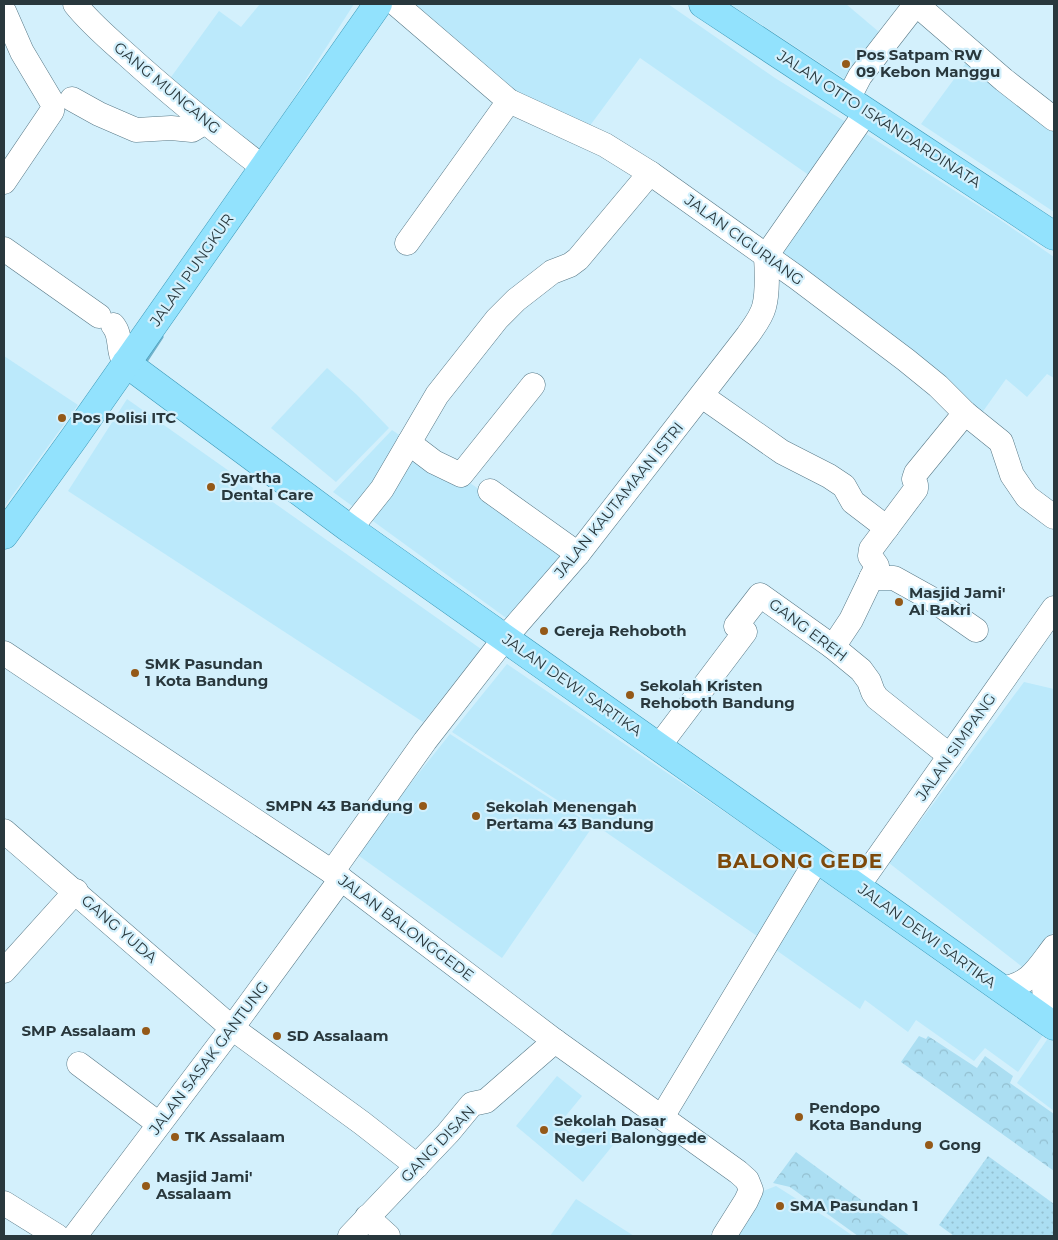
<svg xmlns="http://www.w3.org/2000/svg" width="1058" height="1240" viewBox="0 0 1058 1240" font-family="Montserrat,sans-serif">
  <defs>
    <pattern id="forest-crowns" width="20" height="18" patternUnits="userSpaceOnUse" patternTransform="scale(1.25)"><rect width="20" height="18" fill="#abdef2"/><path d="M2 6a3 3 0 1 1 6 0M12 15a3 3 0 1 1 6 0" fill="none" stroke="#93bfd0"/></pattern>
    <pattern id="park-dots" width="8" height="8" patternUnits="userSpaceOnUse" patternTransform="scale(1.25)"><rect width="8" height="8" fill="#abdef2"/><path d="M2 2h.1M6 6h.1" fill="none" stroke="#93bfd0" stroke-width="1.8" stroke-linecap="round"/></pattern>
  </defs>
  <rect width="100%" height="100%" fill="#d3f0fc"/>
  <g fill="#bbe9fb">
    <path d="M 260,4 L 354,4 L 256,157 L 166,84 L 219,11 L 241,27 Z"/>
    <path d="M 405,4 L 668,4 L 775,78 L 849,124 L 813,178 L 640,58 L 586,131 L 517,98 Z"/>
    <path d="M 730,4 L 846,4 L 885,37 L 849,82 Z"/>
    <path d="M 971,56 L 1054,123 L 1054,212 L 921,124 Z"/>
    <path d="M 860,130 L 999,219 L 1054,257 L 1054,378 L 1047,374 L 1027,397 L 1006,379 L 979,417 L 779,251 Z"/>
    <path d="M 4,356 L 78,405 L 4,507 Z"/>
    <path d="M 327,368 L 357,395 L 389,428 L 336,482 L 271,428 Z"/>
    <path d="M 127,399 L 481,649 L 423,722 L 68,491 Z"/>
    <path d="M 392,430 L 567,549 L 513,623 L 333,492 Z"/>
    <path d="M 507,664 L 804,866 L 757,936 L 594,824 L 452,732 Z"/>
    <path d="M 1024,682 L 1054,689 L 1054,931 L 1025,969 L 889,863 Z"/>
    <path d="M 450,734 L 593,826 L 502,958 L 355,853 Z"/>
    <path d="M 821,876 L 1045,1032 L 1018,1072 L 985,1048 L 974,1061 L 916,1020 L 908,1032 L 865,1000 L 860,1009 L 776,950 Z"/>
    <path d="M 1051,1034 L 1054,1037 L 1054,1111 L 1017,1083 Z"/>
    <path d="M 557,1076 L 582,1096 L 559,1124 L 576,1137 L 596,1113 L 622,1134 L 583,1182 L 516,1126 Z"/>
    <path d="M 776,1186 L 830,1220 L 853,1236 L 734,1236 L 761,1192 Z"/>
    <path d="M 576,1199 L 634,1236 L 550,1236 Z"/>
  </g>
  <g fill="url(#forest-crowns)">
    <path d="M 919,1036 L 926,1039 L 928,1036 L 977,1068 L 985,1056 L 1013,1076 L 1010,1083 L 1054,1114 L 1054,1171 L 901,1062 Z"/>
    <path d="M 796,1152 L 910,1236 L 858,1236 L 790,1187 L 773,1183 Z"/>
  </g>
  <path fill="url(#park-dots)" d="M 988,1156 L 1054,1204 L 1054,1236 L 954,1236 L 939,1225 Z"/>
  <g fill="none" stroke-linecap="round" stroke-linejoin="round">
    <path stroke="#70b2cb" stroke-width="5" d="M 142,366 L 161,337"/>
    <defs>
      <g id="minor">
        <path d="M 75,4 C 90,23 109,39 127,55 C 171,95 217,132 264,168"/>
        <path d="M 396,4 L 509,101 L 605,145 L 650,173 L 796,277 L 906,360 L 938,386 L 965,413 L 1001,442 L 1012,475 L 1027,497 L 1054,517"/>
        <path d="M 916,4 L 1004,80 L 1054,119"/>
        <path d="M 4,11 L 22,52 L 53,104 L 52,111 L 4,182"/>
        <path d="M 72,99 L 99,114 L 136,130 L 171,128 L 192,130 L 205,122"/>
        <path d="M 848,99 L 860,76 L 916,4"/>
        <path d="M 407,243 L 509,101"/>
        <path d="M 4,249 L 99,316"/>
        <path d="M 113,325 C 123,337 116,352 126,363"/>
        <path d="M 702,396 L 782,452 L 829,476 L 844,486 L 853,502 L 887,528"/>
        <path d="M 409,443 L 434,462 L 461,475 L 533,385"/>
        <path d="M 490,491 L 578,554"/>
        <path d="M 350,529 L 382,489 L 437,395 L 497,319 L 516,300 L 552,272 L 570,265 L 578,259 L 650,173"/>
        <path d="M 871,578 L 894,578 L 930,598 L 976,630"/>
        <path d="M 833,647 L 851,620 L 877,566 L 870,556 L 871,549 L 916,489 L 916,485 L 914,479 L 916,473 L 965,413"/>
        <path d="M 4,653 L 332,872 L 555,1041 L 738,1172 L 747,1180 L 751,1190 L 746,1201 L 724,1236"/>
        <path d="M 659,746 L 745,632 L 736,626 L 760,595 L 833,647 L 861,670 L 869,681 L 873,692 L 877,698 L 950,756"/>
        <path d="M 4,831 L 232,1028 L 362,1123 L 417,1166"/>
        <path d="M 332,872 L 425,741 L 505,638 L 578,554 L 748,335 C 754,326 761,318 764,307 C 768,292 767,273 766,256 L 867,111"/>
        <path d="M 858,886 L 1054,608"/>
        <path d="M 1054,962 C 1043,976 1039,1000 1054,1012"/>
        <path d="M 4,971 L 76,891"/>
        <path d="M 1001,989 C 1031,984 1037,969 1054,947"/>
        <path d="M 79,1064 L 159,1124"/>
        <path d="M 662,1117 L 818,858"/>
        <path d="M 4,1203 L 57,1236"/>
        <path d="M 367,1217 L 388,1236"/>
        <path d="M 75,1236 L 232,1028 L 341,879"/>
        <path d="M 350,1236 L 448,1133 L 472,1104 L 486,1101 L 555,1041"/>
      </g>
      <g id="major">
        <path d="M 703,4 L 1054,236"/>
        <path d="M 126,363 L 350,529 L 1054,1026"/>
        <path d="M 4,535 L 74,438 L 378,4"/>
      </g>
    </defs>
    <use href="#minor" stroke="#587987" stroke-width="25"/>
    <use href="#major" stroke="#3e9ab9" stroke-width="29"/>
    <use href="#minor" stroke="#fff" stroke-width="24"/>
    <use href="#major" stroke="#92e2fd" stroke-width="28"/>
  </g>
  <g fill="#945918" stroke="#d3f0fc" stroke-width="2">
    <circle cx="846" cy="64" r="5"/>
    <circle cx="62" cy="418" r="5"/>
    <circle cx="211" cy="487" r="5"/>
    <circle cx="899" cy="602" r="5"/>
    <circle cx="544" cy="631" r="5"/>
    <circle cx="135" cy="673" r="5"/>
    <circle cx="630" cy="695" r="5"/>
    <circle cx="423" cy="806" r="5"/>
    <circle cx="476" cy="816" r="5"/>
    <circle cx="146" cy="1031" r="5"/>
    <circle cx="277" cy="1036" r="5"/>
    <circle cx="799" cy="1117" r="5"/>
    <circle cx="544" cy="1130" r="5"/>
    <circle cx="175" cy="1137" r="5"/>
    <circle cx="929" cy="1145" r="5"/>
    <circle cx="146" cy="1186" r="5"/>
    <circle cx="780" cy="1206" r="5"/>
  </g>
  <g text-anchor="middle" stroke-width="4.5" stroke-linejoin="round" paint-order="stroke">
    <g font-size="15" font-weight="bold" fill="#29383d" stroke="#d3f0fc" text-anchor="start">
      <text x="856" y="60">Pos Satpam RW<tspan x="856" dy="17">09 Kebon Manggu</tspan></text>
      <text x="72" y="423">Pos Polisi ITC</text>
      <text x="221" y="483">Syartha<tspan x="221" dy="17">Dental Care</tspan></text>
      <text x="909" y="598">Masjid Jami'<tspan x="909" dy="17">Al Bakri</tspan></text>
      <text x="554" y="636">Gereja Rehoboth</text>
      <text x="145" y="669">SMK Pasundan<tspan x="145" dy="17">1 Kota Bandung</tspan></text>
      <text x="640" y="691">Sekolah Kristen<tspan x="640" dy="17">Rehoboth Bandung</tspan></text>
      <text x="413" y="811" text-anchor="end">SMPN 43 Bandung</text>
      <text x="486" y="812">Sekolah Menengah<tspan x="486" dy="17">Pertama 43 Bandung</tspan></text>
      <text x="136" y="1036" text-anchor="end">SMP Assalaam</text>
      <text x="287" y="1041">SD Assalaam</text>
      <text x="809" y="1113">Pendopo<tspan x="809" dy="17">Kota Bandung</tspan></text>
      <text x="554" y="1126">Sekolah Dasar<tspan x="554" dy="17">Negeri Balonggede</tspan></text>
      <text x="185" y="1142">TK Assalaam</text>
      <text x="939" y="1150">Gong</text>
      <text x="156" y="1182">Masjid Jami'<tspan x="156" dy="17">Assalaam</tspan></text>
      <text x="790" y="1211">SMA Pasundan 1</text>
    </g>
    <g font-size="15" fill="#29383d" stroke="#d3f0fc">
      <text transform="translate(167 88) rotate(40)" y="5">GANG MUNCANG</text>
      <text transform="translate(879 119) rotate(33)" y="5">JALAN OTTO ISKANDARDINATA</text>
      <text transform="translate(744 240) rotate(36)" y="5">JALAN CIGURIANG</text>
      <text transform="translate(192 270) rotate(-55)" y="5">JALAN PUNGKUR</text>
      <text transform="translate(619 500) rotate(-51)" y="5">JALAN KAUTAMAAN ISTRI</text>
      <text transform="translate(808 630) rotate(37)" y="5">GANG EREH</text>
      <text transform="translate(572 685) rotate(35)" y="5">JALAN DEWI SARTIKA</text>
      <text transform="translate(956 747) rotate(-55)" y="5">JALAN SIMPANG</text>
      <text transform="translate(406 928) rotate(37)" y="5">JALAN BALONGGEDE</text>
      <text transform="translate(119 929) rotate(41)" y="5">GANG YUDA</text>
      <text transform="translate(927 936) rotate(36)" y="5">JALAN DEWI SARTIKA</text>
      <text transform="translate(209 1058) rotate(-53)" y="5">JALAN SASAK GANTUNG</text>
      <text transform="translate(438 1144) rotate(-46)" y="5">GANG DISAN</text>
    </g>
    <g font-size="20" font-weight="bold" letter-spacing="1" fill="#7e490a" stroke="#d3f0fc">
      <text x="800" y="868">BALONG GEDE</text>
    </g>
  </g>
  <rect width="1058" height="1240" fill="none" stroke="#29383d" stroke-width="10"/>
</svg>
